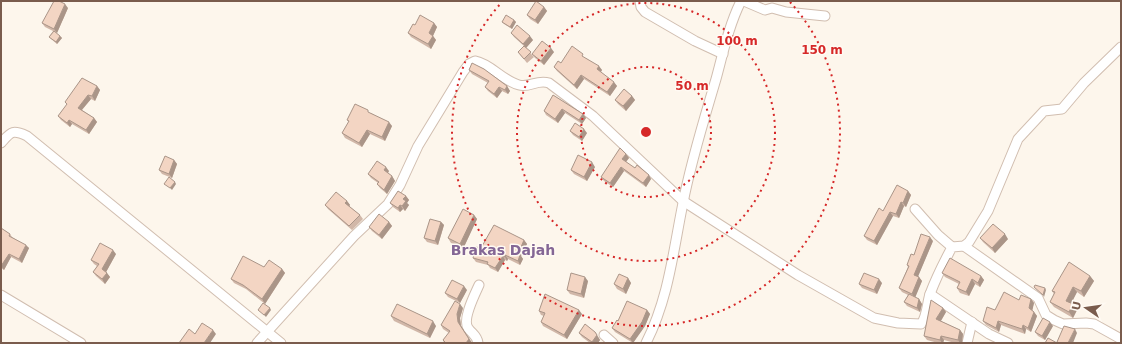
<svg xmlns="http://www.w3.org/2000/svg" width="1122" height="344" viewBox="0 0 1122 344" font-family="'DejaVu Sans',sans-serif">
  <rect width="100%" height="100%" fill="#fdf6ec"/>
  <g fill="none" stroke-linecap="round" stroke-linejoin="round">
    <defs>
      <g id="minor">
        <path d="M 640,1 L 641,7 L 645,12 L 695,41 L 723,54"/>
        <path d="M 744,1 L 765,10 L 772,8 L 786,12 L 825,16"/>
        <path d="M 1,143 C 11,132 12,129 27,136 L 281,343"/>
        <path d="M 915,209 L 938,235 L 952,247"/>
        <path d="M 964,246 L 1038,298 L 1046,315 L 1054,320 L 1063,324 L 1086,323 L 1094,324 L 1121,339"/>
        <path d="M 930,294 L 989,334 L 1008,343"/>
        <path d="M 1,295 L 81,343"/>
        <path d="M 604,335 L 613,343"/>
        <path d="M 257,343 L 354,236 L 388,204 L 400,185 L 418,146 L 463,72 L 469,64 L 475,61 C 491,64 503,81 519,85 C 530,88 537,79 549,83 L 593,116 L 683,201 L 798,275 L 874,318 L 898,323 L 921,324 C 927,317 927,303 930,294 C 936,278 944,262 952,247 L 964,246 L 969,242 L 988,211 L 1018,139 L 1044,111 L 1062,109 L 1084,83 L 1121,47"/>
        <path d="M 478,343 C 477,335 472,334 468,328 C 462,319 475,294 479,285"/>
        <path d="M 646,343 C 669,297 673,252 683,203 C 691,161 704,120 716,79 C 723,53 729,25 741,1"/>
        <path d="M 967,343 L 972,322"/>
      </g>
    </defs>
    <use href="#minor" stroke="#d1beb0" stroke-width="11"/>
    <use href="#minor" stroke="#fff" stroke-width="9"/>
  </g>
  <g fill="#d1b7a8">
    <path d="M 544,7 L 547,11 L 538,24 L 530,19 L 527,15 Z"/>
    <path d="M 68,8 L 57,33 L 54,32 L 60,36 L 62,38 L 57,44 L 51,39 L 49,37 L 53,31 L 45,27 L 42,23 Z"/>
    <path d="M 514,20 L 516,22 L 512,29 L 504,24 L 502,22 Z"/>
    <path d="M 434,23 L 437,27 L 433,36 L 436,40 L 431,49 L 411,37 L 408,33 L 415,25 Z"/>
    <path d="M 511,33 L 533,40 L 526,48 L 534,57 L 527,63 L 518,52 L 524,46 L 514,37 Z"/>
    <path d="M 554,52 L 544,65 L 535,58 L 532,54 Z"/>
    <path d="M 586,58 L 602,70 L 601,72 L 617,86 L 610,96 L 584,79 L 577,89 L 557,71 L 554,67 L 561,63 Z"/>
    <path d="M 469,70 L 507,86 L 510,91 L 508,94 L 502,91 L 497,98 L 488,91 L 485,87 L 488,83 L 472,74 Z"/>
    <path d="M 97,86 L 100,90 L 95,101 L 91,99 L 82,110 L 94,118 L 97,122 L 89,134 L 72,124 L 70,127 L 61,120 L 58,116 L 67,105 L 65,102 Z"/>
    <path d="M 553,95 L 583,114 L 586,118 L 582,124 L 565,113 L 558,123 L 546,115 L 544,111 Z"/>
    <path d="M 632,96 L 635,100 L 626,111 L 618,104 L 615,100 Z"/>
    <path d="M 371,113 L 392,126 L 385,141 L 370,134 L 362,147 L 345,138 L 342,133 L 349,122 L 347,120 Z"/>
    <path d="M 570,131 L 587,133 L 582,141 L 573,135 Z"/>
    <path d="M 626,154 L 629,158 L 626,162 L 651,179 L 646,187 L 624,171 L 613,187 L 604,181 L 601,177 Z"/>
    <path d="M 174,160 L 177,164 L 172,178 L 162,174 L 159,170 Z"/>
    <path d="M 595,167 L 587,181 L 574,174 L 571,170 Z"/>
    <path d="M 389,171 L 388,173 L 392,176 L 395,181 L 387,194 L 380,188 L 377,184 L 378,183 L 371,178 L 368,174 Z"/>
    <path d="M 908,191 L 911,195 L 906,207 L 904,206 L 899,218 L 893,216 L 877,245 L 867,240 L 864,236 L 883,211 Z"/>
    <path d="M 406,196 L 409,200 L 407,203 L 409,205 L 405,211 L 403,209 L 400,212 L 393,207 L 390,203 Z"/>
    <path d="M 347,201 L 350,205 L 349,206 L 360,215 L 363,219 L 352,230 L 328,209 L 325,205 Z"/>
    <path d="M 474,215 L 477,219 L 463,249 L 451,243 L 448,238 Z"/>
    <path d="M 389,222 L 392,226 L 382,239 L 372,231 L 369,227 Z"/>
    <path d="M 441,222 L 444,225 L 438,245 L 427,242 L 424,238 Z"/>
    <path d="M 1,228 L 10,234 L 12,237 L 29,248 L 22,263 L 11,257 L 4,270 L 1,268 Z"/>
    <path d="M 980,238 L 1008,239 L 995,253 L 983,242 Z"/>
    <path d="M 524,240 L 527,244 L 521,256 L 523,259 L 520,265 L 508,259 L 507,261 L 505,260 L 498,272 L 490,268 L 488,265 L 476,262 L 473,258 L 481,248 Z"/>
    <path d="M 933,241 L 918,276 L 922,281 L 915,297 L 919,299 L 922,304 L 920,312 L 907,306 L 904,302 L 908,295 L 902,292 L 899,288 L 908,267 L 907,265 L 914,255 Z"/>
    <path d="M 116,254 L 106,272 L 110,277 L 105,284 L 96,276 L 93,272 L 97,266 L 94,264 L 91,260 Z"/>
    <path d="M 264,267 L 282,269 L 285,273 L 265,304 L 246,289 L 234,283 L 231,279 Z"/>
    <path d="M 942,273 L 981,276 L 984,280 L 980,287 L 975,284 L 969,296 L 960,293 L 957,288 L 959,284 L 945,277 Z"/>
    <path d="M 1090,276 L 1094,281 L 1084,297 L 1077,292 L 1071,303 L 1073,304 L 1077,310 L 1073,318 L 1054,307 L 1050,302 L 1054,294 L 1052,291 Z"/>
    <path d="M 628,278 L 631,283 L 626,294 L 617,289 L 614,284 Z"/>
    <path d="M 588,281 L 584,298 L 570,294 L 567,290 Z"/>
    <path d="M 882,283 L 877,294 L 862,288 L 859,284 Z"/>
    <path d="M 467,290 L 460,303 L 448,297 L 445,293 Z"/>
    <path d="M 1031,299 L 1034,303 L 1032,310 L 1034,312 L 1037,316 L 1031,332 L 1026,329 L 1025,334 L 1001,325 L 999,332 L 986,325 L 983,321 L 995,310 L 1019,300 Z"/>
    <path d="M 463,308 L 460,318 L 461,326 L 472,343 L 444,343 L 443,340 L 449,333 L 443,329 L 441,325 Z"/>
    <path d="M 943,308 L 946,312 L 941,321 L 960,330 L 963,334 L 962,343 L 955,343 L 944,340 L 943,343 L 938,343 L 927,340 L 924,336 Z"/>
    <path d="M 647,310 L 650,314 L 645,326 L 633,343 L 615,332 L 612,328 L 618,321 Z"/>
    <path d="M 539,311 L 582,314 L 567,339 L 543,326 L 541,322 L 544,316 L 541,315 Z"/>
    <path d="M 391,316 L 436,326 L 430,338 L 394,321 Z"/>
    <path d="M 1053,326 L 1045,340 L 1038,336 L 1035,332 Z"/>
    <path d="M 595,332 L 600,340 L 598,343 L 590,343 L 582,337 L 579,333 Z"/>
  </g>
  <g fill="#aa9588">
    <path d="M 65,4 L 68,8 L 57,33 L 54,29 Z"/>
    <path d="M 544,7 L 547,11 L 538,24 L 535,20 Z"/>
    <path d="M 514,20 L 516,22 L 512,29 L 510,27 Z"/>
    <path d="M 434,23 L 437,27 L 432,38 L 429,33 Z"/>
    <path d="M 60,36 L 62,38 L 57,44 L 56,42 Z"/>
    <path d="M 433,36 L 436,40 L 431,49 L 428,44 Z"/>
    <path d="M 530,36 L 533,40 L 526,48 L 523,44 Z"/>
    <path d="M 551,48 L 554,52 L 544,65 L 541,61 Z"/>
    <path d="M 599,66 L 602,70 L 600,73 L 597,69 Z"/>
    <path d="M 581,75 L 584,79 L 577,89 L 574,85 Z"/>
    <path d="M 614,82 L 617,86 L 610,96 L 607,92 Z"/>
    <path d="M 97,86 L 100,90 L 95,101 L 92,96 Z"/>
    <path d="M 507,86 L 510,91 L 508,94 L 505,90 Z"/>
    <path d="M 499,87 L 502,91 L 497,98 L 494,94 Z"/>
    <path d="M 88,95 L 91,99 L 80,112 L 78,108 Z"/>
    <path d="M 632,96 L 635,100 L 626,111 L 623,106 Z"/>
    <path d="M 562,109 L 565,113 L 558,123 L 555,119 Z"/>
    <path d="M 583,114 L 586,118 L 582,124 L 579,120 Z"/>
    <path d="M 94,118 L 97,122 L 89,134 L 86,130 Z"/>
    <path d="M 69,120 L 72,124 L 70,127 L 67,123 Z"/>
    <path d="M 389,122 L 392,126 L 385,141 L 382,137 Z"/>
    <path d="M 584,129 L 587,133 L 582,141 L 579,137 Z"/>
    <path d="M 367,130 L 370,134 L 362,147 L 359,143 Z"/>
    <path d="M 626,154 L 629,158 L 625,163 L 622,159 Z"/>
    <path d="M 174,160 L 177,164 L 172,178 L 169,174 Z"/>
    <path d="M 592,162 L 595,167 L 587,181 L 584,177 Z"/>
    <path d="M 386,167 L 389,171 L 387,174 L 384,170 Z"/>
    <path d="M 621,167 L 624,171 L 613,187 L 610,183 Z"/>
    <path d="M 649,175 L 651,179 L 646,187 L 643,183 Z"/>
    <path d="M 392,176 L 395,181 L 387,194 L 384,190 Z"/>
    <path d="M 175,182 L 176,184 L 172,190 L 170,188 Z"/>
    <path d="M 908,191 L 911,195 L 906,207 L 903,203 Z"/>
    <path d="M 406,196 L 409,200 L 407,203 L 409,205 L 405,211 L 402,206 L 403,199 Z"/>
    <path d="M 347,201 L 350,205 L 348,208 L 345,203 Z"/>
    <path d="M 901,202 L 904,206 L 899,218 L 896,214 Z"/>
    <path d="M 400,205 L 403,209 L 400,212 L 398,208 Z"/>
    <path d="M 890,212 L 893,216 L 877,245 L 874,241 Z"/>
    <path d="M 474,215 L 477,219 L 463,249 L 460,244 Z"/>
    <path d="M 389,222 L 392,226 L 382,239 L 379,235 Z"/>
    <path d="M 441,222 L 444,225 L 438,245 L 435,241 Z"/>
    <path d="M 1005,234 L 1008,239 L 995,253 L 992,248 Z"/>
    <path d="M 930,237 L 933,241 L 917,279 L 914,275 Z"/>
    <path d="M 524,240 L 527,244 L 521,256 L 523,259 L 520,265 L 518,261 L 518,254 Z"/>
    <path d="M 26,245 L 29,248 L 22,263 L 19,259 Z"/>
    <path d="M 113,250 L 116,254 L 105,274 L 102,269 Z"/>
    <path d="M 9,254 L 11,257 L 4,270 L 1,266 Z"/>
    <path d="M 505,255 L 508,259 L 507,261 L 505,257 Z"/>
    <path d="M 503,256 L 505,260 L 498,272 L 495,268 Z"/>
    <path d="M 282,269 L 285,273 L 265,304 L 262,299 Z"/>
    <path d="M 107,273 L 110,277 L 105,284 L 102,279 Z"/>
    <path d="M 981,276 L 984,280 L 980,287 L 978,283 Z"/>
    <path d="M 1090,276 L 1094,281 L 1084,297 L 1081,291 Z"/>
    <path d="M 585,277 L 588,281 L 584,298 L 581,294 Z"/>
    <path d="M 919,277 L 922,281 L 915,298 L 912,294 Z"/>
    <path d="M 628,278 L 631,283 L 626,294 L 623,289 Z"/>
    <path d="M 879,279 L 882,283 L 877,294 L 874,290 Z"/>
    <path d="M 972,279 L 975,284 L 969,296 L 966,292 Z"/>
    <path d="M 464,286 L 467,290 L 460,303 L 457,299 Z"/>
    <path d="M 1073,287 L 1077,292 L 1070,306 L 1066,301 Z"/>
    <path d="M 1045,288 L 1046,290 L 1044,297 L 1043,295 Z"/>
    <path d="M 919,299 L 922,304 L 920,312 L 917,308 Z"/>
    <path d="M 1031,299 L 1034,303 L 1032,312 L 1029,308 Z"/>
    <path d="M 460,304 L 463,308 L 460,318 L 461,326 L 472,343 L 466,343 L 458,322 L 457,314 Z"/>
    <path d="M 1073,304 L 1077,310 L 1073,318 L 1069,312 Z"/>
    <path d="M 270,308 L 271,310 L 266,317 L 264,315 Z"/>
    <path d="M 943,308 L 946,312 L 939,324 L 936,319 Z"/>
    <path d="M 579,310 L 582,314 L 567,339 L 564,335 Z"/>
    <path d="M 647,310 L 650,314 L 645,326 L 633,343 L 630,339 Z"/>
    <path d="M 1034,312 L 1037,316 L 1031,332 L 1028,328 Z"/>
    <path d="M 433,321 L 436,326 L 430,338 L 427,334 Z"/>
    <path d="M 998,321 L 1001,325 L 999,332 L 996,328 Z"/>
    <path d="M 1050,322 L 1053,326 L 1045,340 L 1042,336 Z"/>
    <path d="M 1023,325 L 1026,329 L 1025,334 L 1022,329 Z"/>
    <path d="M 1075,329 L 1077,333 L 1073,343 L 1068,343 Z"/>
    <path d="M 213,330 L 216,334 L 210,343 L 204,343 Z"/>
    <path d="M 960,330 L 963,334 L 962,343 L 960,343 L 958,340 Z"/>
    <path d="M 595,332 L 600,340 L 598,343 L 593,343 L 592,342 Z"/>
    <path d="M 941,336 L 944,340 L 943,343 L 942,343 L 940,340 Z"/>
  </g>
  <g fill="#f3d5c3" stroke="#aa9588">
    <path d="M 54,1 L 59,1 L 65,4 L 54,29 L 42,23 Z"/>
    <path d="M 536,1 L 544,7 L 535,20 L 527,15 Z"/>
    <path d="M 420,15 L 434,23 L 429,33 L 433,36 L 428,44 L 408,33 L 413,24 L 415,25 Z"/>
    <path d="M 506,15 L 514,20 L 510,27 L 502,22 Z"/>
    <path d="M 517,25 L 530,36 L 523,44 L 511,33 Z"/>
    <path d="M 54,31 L 60,36 L 56,42 L 49,37 Z"/>
    <path d="M 542,41 L 551,48 L 541,61 L 532,54 Z"/>
    <path d="M 524,46 L 531,52 L 524,59 L 518,52 Z"/>
    <path d="M 572,46 L 583,54 L 582,56 L 599,66 L 597,69 L 614,82 L 607,92 L 581,75 L 574,85 L 554,67 L 558,61 L 561,63 Z"/>
    <path d="M 472,63 L 484,69 L 507,86 L 505,90 L 499,87 L 494,94 L 485,87 L 489,81 L 469,70 Z"/>
    <path d="M 82,78 L 97,86 L 92,96 L 88,95 L 78,108 L 94,118 L 86,130 L 69,120 L 67,123 L 58,116 L 67,104 L 65,102 Z"/>
    <path d="M 624,89 L 632,96 L 623,106 L 615,100 Z"/>
    <path d="M 553,95 L 583,114 L 579,120 L 562,109 L 555,119 L 544,111 Z"/>
    <path d="M 355,104 L 368,110 L 368,112 L 389,122 L 382,137 L 367,130 L 359,143 L 342,133 L 349,121 L 347,120 Z"/>
    <path d="M 575,123 L 584,129 L 579,137 L 570,131 Z"/>
    <path d="M 620,148 L 626,154 L 622,159 L 635,168 L 637,165 L 649,175 L 643,183 L 621,167 L 610,183 L 601,177 Z"/>
    <path d="M 578,155 L 592,162 L 584,177 L 571,170 Z"/>
    <path d="M 165,156 L 174,160 L 169,174 L 159,170 Z"/>
    <path d="M 377,161 L 386,167 L 384,170 L 392,176 L 384,190 L 377,184 L 379,182 L 368,174 Z"/>
    <path d="M 169,177 L 175,182 L 170,188 L 164,184 Z"/>
    <path d="M 897,185 L 908,191 L 903,203 L 901,202 L 896,214 L 890,212 L 874,241 L 864,236 L 879,208 L 883,211 Z"/>
    <path d="M 398,191 L 406,196 L 403,199 L 406,201 L 402,206 L 400,205 L 398,208 L 390,203 Z"/>
    <path d="M 336,192 L 347,201 L 345,203 L 360,215 L 349,226 L 325,205 Z"/>
    <path d="M 463,209 L 474,215 L 460,244 L 448,238 Z"/>
    <path d="M 379,214 L 389,222 L 379,235 L 369,227 Z"/>
    <path d="M 430,219 L 441,222 L 435,241 L 424,238 Z"/>
    <path d="M 993,224 L 1005,234 L 992,248 L 980,238 Z"/>
    <path d="M 494,225 L 524,240 L 518,254 L 520,255 L 518,261 L 505,255 L 505,257 L 503,256 L 495,268 L 487,264 L 488,262 L 473,258 L 476,247 L 481,248 Z"/>
    <path d="M 1,228 L 10,234 L 9,236 L 26,245 L 19,259 L 9,254 L 1,266 Z"/>
    <path d="M 921,234 L 930,237 L 914,275 L 919,277 L 912,294 L 899,288 L 909,266 L 907,265 L 911,254 L 914,255 Z"/>
    <path d="M 100,243 L 113,250 L 102,269 L 107,273 L 102,279 L 93,272 L 99,264 L 91,260 Z"/>
    <path d="M 243,256 L 264,267 L 269,260 L 282,269 L 262,299 L 243,285 L 231,279 Z"/>
    <path d="M 950,258 L 981,276 L 978,283 L 972,279 L 966,292 L 957,288 L 960,282 L 942,273 Z"/>
    <path d="M 1069,262 L 1090,276 L 1081,291 L 1073,287 L 1066,301 L 1073,304 L 1069,312 L 1050,302 L 1055,292 L 1052,291 Z"/>
    <path d="M 571,273 L 585,277 L 581,294 L 567,290 Z"/>
    <path d="M 864,273 L 879,279 L 874,290 L 859,284 Z"/>
    <path d="M 619,274 L 628,278 L 623,289 L 614,284 Z"/>
    <path d="M 452,280 L 464,286 L 457,299 L 445,293 Z"/>
    <path d="M 1035,285 L 1045,288 L 1043,295 L 1034,287 Z"/>
    <path d="M 1004,292 L 1019,300 L 1021,295 L 1031,299 L 1029,308 L 1034,312 L 1028,328 L 1023,325 L 1022,329 L 998,321 L 996,328 L 983,321 L 987,307 L 995,310 Z"/>
    <path d="M 545,294 L 579,310 L 564,335 L 541,322 L 545,313 L 539,311 Z"/>
    <path d="M 909,294 L 919,299 L 917,308 L 904,302 Z"/>
    <path d="M 931,300 L 943,308 L 936,319 L 960,330 L 958,340 L 941,336 L 940,340 L 924,336 Z"/>
    <path d="M 455,301 L 460,304 L 457,314 L 458,322 L 469,339 L 466,343 L 446,343 L 443,340 L 450,331 L 441,325 Z"/>
    <path d="M 627,301 L 647,310 L 642,322 L 630,339 L 612,328 L 617,320 L 618,321 Z"/>
    <path d="M 263,303 L 270,308 L 264,315 L 258,310 Z"/>
    <path d="M 397,304 L 433,321 L 427,334 L 391,316 Z"/>
    <path d="M 1043,318 L 1050,322 L 1042,336 L 1035,332 Z"/>
    <path d="M 202,323 L 213,330 L 204,343 L 179,343 L 189,329 L 195,334 Z"/>
    <path d="M 585,324 L 595,332 L 597,335 L 592,342 L 579,333 Z"/>
    <path d="M 1064,326 L 1075,329 L 1068,343 L 1060,343 L 1057,342 Z"/>
    <path d="M 1048,338 L 1057,343 L 1045,343 Z"/>
  </g>
  <g fill="none" stroke="#d62828" stroke-width="2" stroke-dasharray="2 4">
    <circle cx="646" cy="132" r="65"/>
    <circle cx="646" cy="132" r="129"/>
    <path d="M790 2A194 194 0 1 1 502 2"/>
  </g>
  <g text-anchor="middle" stroke-width="3" stroke-linejoin="round" paint-order="stroke">
    <g font-size="14" font-weight="bold" fill="#846695" stroke="#fffaf3">
      <text x="503" y="255">Brakas Dajah</text>
    </g>
  </g>
  <circle cx="646" cy="132" r="6" fill="#d62828" stroke="#fffaf3" stroke-width="2"/>
  <g font-size="12" text-anchor="middle" font-weight="bold" fill="#d62828" stroke="#fffaf3" stroke-width="3" stroke-linejoin="round" paint-order="stroke">
    <text x="737" y="45">100 m</text>
    <text x="822" y="54">150 m</text>
    <text x="692" y="90">50 m</text>
  </g>
  <rect width="1122" height="344" fill="none" stroke="#7a5c4d" stroke-width="4"/>
  <g transform="translate(1086 308) rotate(283)" stroke="#fffaf3" stroke-width="3" paint-order="stroke">
  <path d="M0-3L7 15L0 10L-7 15Z" fill="#7a5c4d"/>
  <text y="-6" font-size="11" font-weight="bold" text-anchor="middle" fill="#7a5c4d">U</text>
  </g>
</svg>
